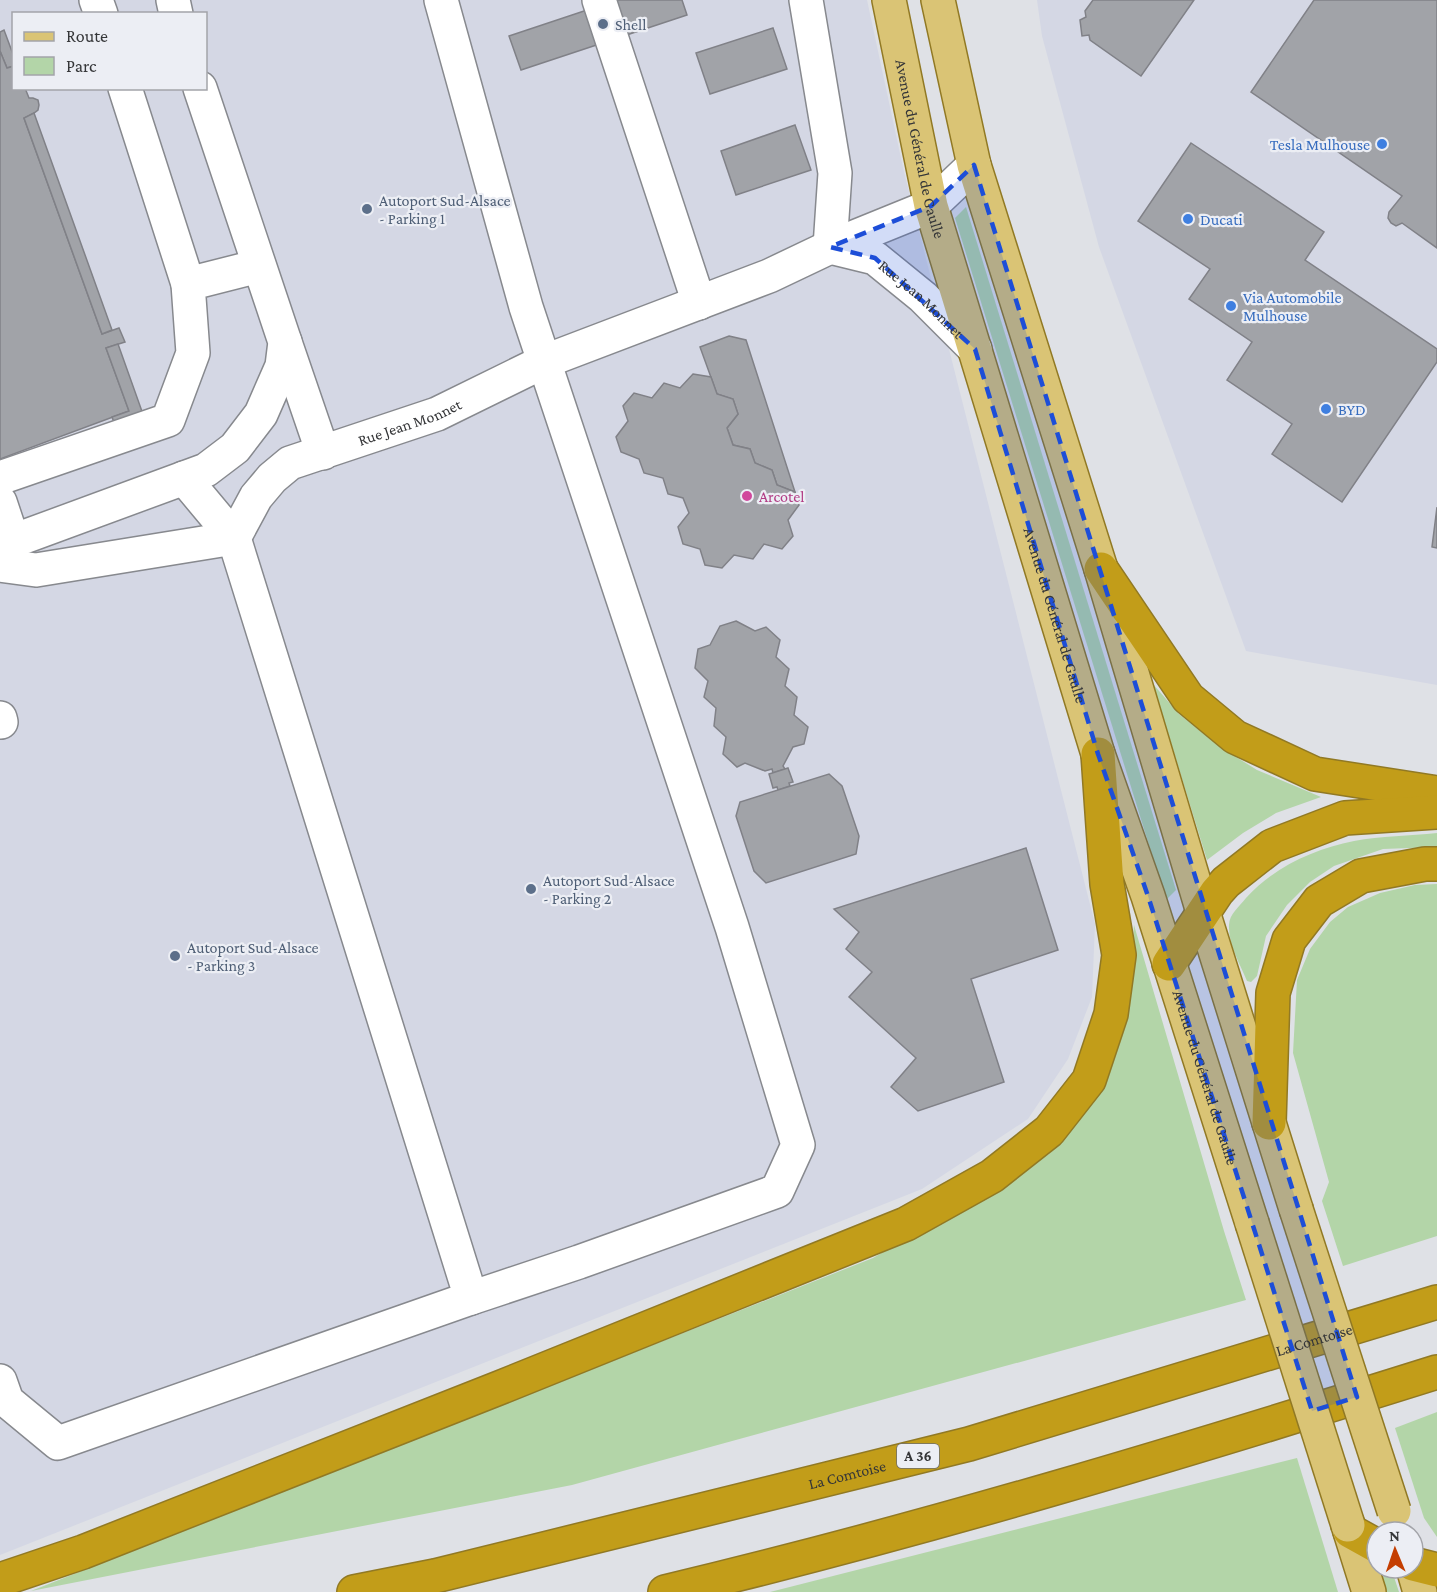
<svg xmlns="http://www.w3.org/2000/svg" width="1437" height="1592" viewBox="0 0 1437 1592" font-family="'Crimson Pro',serif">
  <rect width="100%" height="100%" fill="#dfe1e6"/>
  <g fill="#d4d7e4" fill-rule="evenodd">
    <path d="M 0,0 L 867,0 L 904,172 L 1095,924 L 1092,997 L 1068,1059 L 1028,1119 L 922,1189 L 0,1555 ZM 14,14 L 206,14 L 206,88 L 14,88 Z"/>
    <path d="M 1037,0 L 1437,0 L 1437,685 L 1246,651 L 1099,247 L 1042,36 Z"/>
  </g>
  <g fill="#b3d5a8">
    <path d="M 966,207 L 1176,890 L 1166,900 L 955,218 Z"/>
    <path d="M 1153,684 L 1179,714 L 1220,747 L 1257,770 L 1321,797 L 1276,813 L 1243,833 L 1207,860 Z"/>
    <path d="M 1437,833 L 1437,847 L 1383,849 L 1334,866 L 1310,882 L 1287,905 L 1266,936 L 1257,976 L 1251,982 L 1247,981 C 1240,964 1228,944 1229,925 C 1229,914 1240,906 1246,898 C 1274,867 1314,849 1354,841 C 1381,836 1410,836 1437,833 Z"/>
    <path d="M 1437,884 L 1437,1236 L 1343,1266 L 1322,1201 L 1329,1182 L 1293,1053 L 1297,980 L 1310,949 L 1330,922 L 1348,907 L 1380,893 L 1415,885 Z"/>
    <path d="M 1134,925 L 1224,1231 L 1246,1300 L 572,1485 L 31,1591 L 873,1258 L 1049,1154 L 1092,1102 L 1131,973 Z"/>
    <path d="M 1437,1412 L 1437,1537 L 1424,1518 L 1395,1428 Z"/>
    <path d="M 1297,1458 L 1338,1592 L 770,1592 Z"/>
    <path d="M 1377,1568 L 1391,1568 L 1399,1592 L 1385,1592 Z"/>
  </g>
  <g fill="#a1a3a8" stroke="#808187" stroke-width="1.5">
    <path d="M 617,0 L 682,0 L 687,15 L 521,70 L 509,36 Z"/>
    <path d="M 1093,0 L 1194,0 L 1141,76 L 1090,40 L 1089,35 L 1082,36 L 1080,20 L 1086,17 L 1085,11 Z"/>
    <path d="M 1314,0 L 1437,0 L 1437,248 L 1402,223 L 1396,226 L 1391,223 L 1388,218 L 1389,212 L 1402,196 L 1251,92 Z"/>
    <path d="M 773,28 L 787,69 L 710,94 L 696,53 Z"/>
    <path d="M 4,30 L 14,57 L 14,66 L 7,68 L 0,51 L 0,32 Z"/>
    <path d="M 0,51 L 7,68 L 14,66 L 14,88 L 25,88 L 29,98 L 33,98 L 38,100 L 39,105 L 38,110 L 34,113 L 24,118 L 102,334 L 119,328 L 125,342 L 106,348 L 129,411 L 0,459 Z"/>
    <path d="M 34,113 L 112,330 L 102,334 L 24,118 Z"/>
    <path d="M 795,125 L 811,170 L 736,195 L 721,151 Z"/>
    <path d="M 1191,143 L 1324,232 L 1305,260 L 1437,349 L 1437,362 L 1342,502 L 1272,454 L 1292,424 L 1227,380 L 1252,342 L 1189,299 L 1210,269 L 1138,221 Z"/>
    <path d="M 729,336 L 746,340 L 795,492 L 777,485 L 772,470 L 755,463 L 750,449 L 733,445 L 727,428 L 738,414 L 733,399 L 717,394 L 700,347 Z"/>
    <path d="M 118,344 L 144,417 L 116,428 L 112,417 L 129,411 L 106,348 Z"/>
    <path d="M 693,374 L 711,377 L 717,394 L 733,399 L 738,414 L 727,428 L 733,445 L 750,449 L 755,463 L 772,470 L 777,485 L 795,492 L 799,505 L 788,520 L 793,536 L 782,549 L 764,544 L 753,559 L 734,555 L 722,568 L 705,565 L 700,549 L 683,544 L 678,527 L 689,513 L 683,498 L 668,494 L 663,478 L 644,473 L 639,459 L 621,452 L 616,437 L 628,421 L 623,406 L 634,393 L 652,398 L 664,383 L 680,388 Z"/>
    <path d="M 1437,507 L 1437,548 L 1432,547 Z"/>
    <path d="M 736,621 L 755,631 L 766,627 L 780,640 L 776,657 L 789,669 L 785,686 L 797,697 L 794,715 L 808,727 L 804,744 L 793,747 L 783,766 L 785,769 L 773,773 L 772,769 L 765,771 L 745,763 L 737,767 L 723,754 L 726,737 L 714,726 L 716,708 L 704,697 L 708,681 L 695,668 L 698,649 L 710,645 L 720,626 Z"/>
    <path d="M 788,768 L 793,782 L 789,783 L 790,786 L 778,790 L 777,787 L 773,788 L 769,774 Z"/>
    <path d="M 829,774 L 842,786 L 859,836 L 856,854 L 766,883 L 754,871 L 736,816 L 740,802 Z"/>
    <path d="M 1026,848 L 1058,950 L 971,979 L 1004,1082 L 918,1111 L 891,1087 L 916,1058 L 849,997 L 872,972 L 846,949 L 859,932 L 834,909 Z"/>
  </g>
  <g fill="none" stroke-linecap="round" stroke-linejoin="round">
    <defs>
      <g id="minor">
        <path d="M 96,0 L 101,14"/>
        <path d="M 173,0 L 176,14"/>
        <path d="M 441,0 L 526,307 L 732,927 L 798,1145 L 777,1191 L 579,1262 L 471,1298"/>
        <path d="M 599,0 L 699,303"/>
        <path id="s1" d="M 806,0 L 835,173 L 830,247 L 875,258 L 923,297 L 975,349"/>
        <path d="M 125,88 L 188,284"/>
        <path d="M 285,342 L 323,453"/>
        <path d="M 0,478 L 168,420 L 193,353 L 188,284 L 259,266"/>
        <path d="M 0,502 L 13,541"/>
        <path d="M 0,553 L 13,541 L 206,470 L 235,448 L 261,414 L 282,366 L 285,342 L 200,88"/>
        <path id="s2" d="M 0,565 L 36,570 L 234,538 L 256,497 L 272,478 L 290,463 L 437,414 L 543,362 L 769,276 L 830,247 L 931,206 L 974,165"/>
        <path d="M 0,718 L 1,722"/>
        <path d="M 0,1381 L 7,1401 L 58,1443 L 471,1298 L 234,538 L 184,478"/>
      </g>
      <g id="major">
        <path id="s3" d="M 889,0 L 931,206 L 1098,754 L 1148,896 L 1252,1223"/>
        <path d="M 938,0 L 974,165 L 1101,569 L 1203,912 L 1296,1209"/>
        <path d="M 1348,1525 L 1369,1592"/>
        <path d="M 1413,1568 L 1420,1592"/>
      </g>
      <g id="highway">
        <path d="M 1101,569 L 1188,698 L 1235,737 L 1315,774 L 1437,793"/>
        <path d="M 1169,964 L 1217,892 L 1226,882 L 1272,846 L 1345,818 L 1437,812"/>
        <path d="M 1269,1123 L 1273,993 L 1289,940 L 1319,901 L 1361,876 L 1425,864 L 1437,864"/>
        <path d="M 1350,1531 L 1377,1546"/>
        <path d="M 1413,1564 L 1437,1570"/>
        <path d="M 0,1580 L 83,1552 L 499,1388 L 906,1224 L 992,1176 L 1049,1131 L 1089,1080 L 1111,1014 L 1119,955 L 1107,884 L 1098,754"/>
        <path id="s4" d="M 354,1592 L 435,1576 L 969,1444 L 1437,1302"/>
        <path d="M 665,1592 C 925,1530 1182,1452 1437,1372"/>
      </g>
    </defs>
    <use href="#minor" stroke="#87898e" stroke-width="36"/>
    <use href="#major" stroke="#917924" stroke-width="36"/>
    <use href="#highway" stroke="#917924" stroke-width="36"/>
    <use href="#minor" stroke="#fff" stroke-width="33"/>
    <use href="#major" stroke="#dac475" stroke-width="33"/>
    <use href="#highway" stroke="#c29d19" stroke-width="33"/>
    <defs>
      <g id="major-bridge">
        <path d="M 1296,1209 L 1394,1511"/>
        <path d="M 1252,1223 L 1348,1525"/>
      </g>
    </defs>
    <use href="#major-bridge" stroke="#917924" stroke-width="36" stroke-linecap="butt"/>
    <use href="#major-bridge" stroke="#dac475" stroke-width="33"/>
  </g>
  <path fill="#1d4ed8" fill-opacity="0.2" stroke="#1d4ed8" stroke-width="4.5" stroke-dasharray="12 8" stroke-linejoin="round" d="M 974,165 L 1357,1397 L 1312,1411 L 1148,896 L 1098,754 L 975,349 L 875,258 L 830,247 L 931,206 Z"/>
  <g fill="#5c6f8a" stroke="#eceef4" stroke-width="2">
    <circle cx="603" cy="24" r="6"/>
    <circle cx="367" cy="209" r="6"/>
    <circle cx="531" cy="889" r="6"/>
    <circle cx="175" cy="956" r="6"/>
  </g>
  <g fill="#3f7fe0" stroke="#eceef4" stroke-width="2">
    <circle cx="1382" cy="144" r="6"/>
    <circle cx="1188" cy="219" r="6"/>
    <circle cx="1231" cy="306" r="6"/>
    <circle cx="1326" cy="409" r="6"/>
  </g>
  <circle fill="#d1479c" stroke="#eceef4" stroke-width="2" cx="747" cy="496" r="6"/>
  <g text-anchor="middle" stroke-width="4.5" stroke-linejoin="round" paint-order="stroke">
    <rect fill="#eceef4" stroke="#6c6d70" stroke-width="1.5" x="897" y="1444" width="42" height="24" rx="4.5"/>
    <g font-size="15" font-weight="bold" fill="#353638">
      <text x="918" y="1461">A 36</text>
    </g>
    <g font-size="16" fill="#4e5e75" stroke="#eceef4" text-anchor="start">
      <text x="615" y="30">Shell</text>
      <text x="379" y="206">Autoport Sud-Alsace<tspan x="379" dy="18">- Parking 1</tspan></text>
      <text x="543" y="886">Autoport Sud-Alsace<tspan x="543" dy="18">- Parking 2</tspan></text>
      <text x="187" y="953">Autoport Sud-Alsace<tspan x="187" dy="18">- Parking 3</tspan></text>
    </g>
    <g font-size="16" fill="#366cbe" stroke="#eceef4" text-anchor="start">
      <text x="1370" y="150" text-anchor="end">Tesla Mulhouse</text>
      <text x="1200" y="225">Ducati</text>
      <text x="1243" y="303">Via Automobile<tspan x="1243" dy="18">Mulhouse</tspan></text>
      <text x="1338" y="415">BYD</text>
    </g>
    <g font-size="16" fill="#353638" stroke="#eceef4">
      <text dy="6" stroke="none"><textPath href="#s3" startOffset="152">Avenue du Général de Gaulle</textPath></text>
      <text dy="6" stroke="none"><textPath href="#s1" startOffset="358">Rue Jean Monnet</textPath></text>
      <text dy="6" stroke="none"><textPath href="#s2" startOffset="458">Rue Jean Monnet</textPath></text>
      <text dy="6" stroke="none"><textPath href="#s3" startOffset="638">Avenue du Général de Gaulle</textPath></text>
      <text dy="6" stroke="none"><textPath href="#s3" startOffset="1124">Avenue du Général de Gaulle</textPath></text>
      <text dy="6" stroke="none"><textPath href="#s4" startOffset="993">La Comtoise</textPath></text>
      <text dy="6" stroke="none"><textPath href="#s4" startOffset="507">La Comtoise</textPath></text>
    </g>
    <g font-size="16" fill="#b23c85" stroke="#eceef4" text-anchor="start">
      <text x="759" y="502">Arcotel</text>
    </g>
  </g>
  <rect x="12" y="12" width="195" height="78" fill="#eceef4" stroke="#a3a4a9" stroke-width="1.5"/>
  <rect x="24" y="32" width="30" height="9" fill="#dac475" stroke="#a3a4a9" stroke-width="1.5"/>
  <text x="66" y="42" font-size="18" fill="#353638">Route</text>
  <rect x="24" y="57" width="30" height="18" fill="#b3d5a8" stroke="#a3a4a9" stroke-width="1.5"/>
  <text x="66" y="72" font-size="18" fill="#353638">Parc</text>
  <g transform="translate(1395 1550) rotate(358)"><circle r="28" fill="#eceef4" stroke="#a3a4a9" stroke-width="1.5"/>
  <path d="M0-4.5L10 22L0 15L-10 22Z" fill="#c43e01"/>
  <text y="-9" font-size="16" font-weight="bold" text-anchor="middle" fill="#353638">N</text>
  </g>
</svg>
